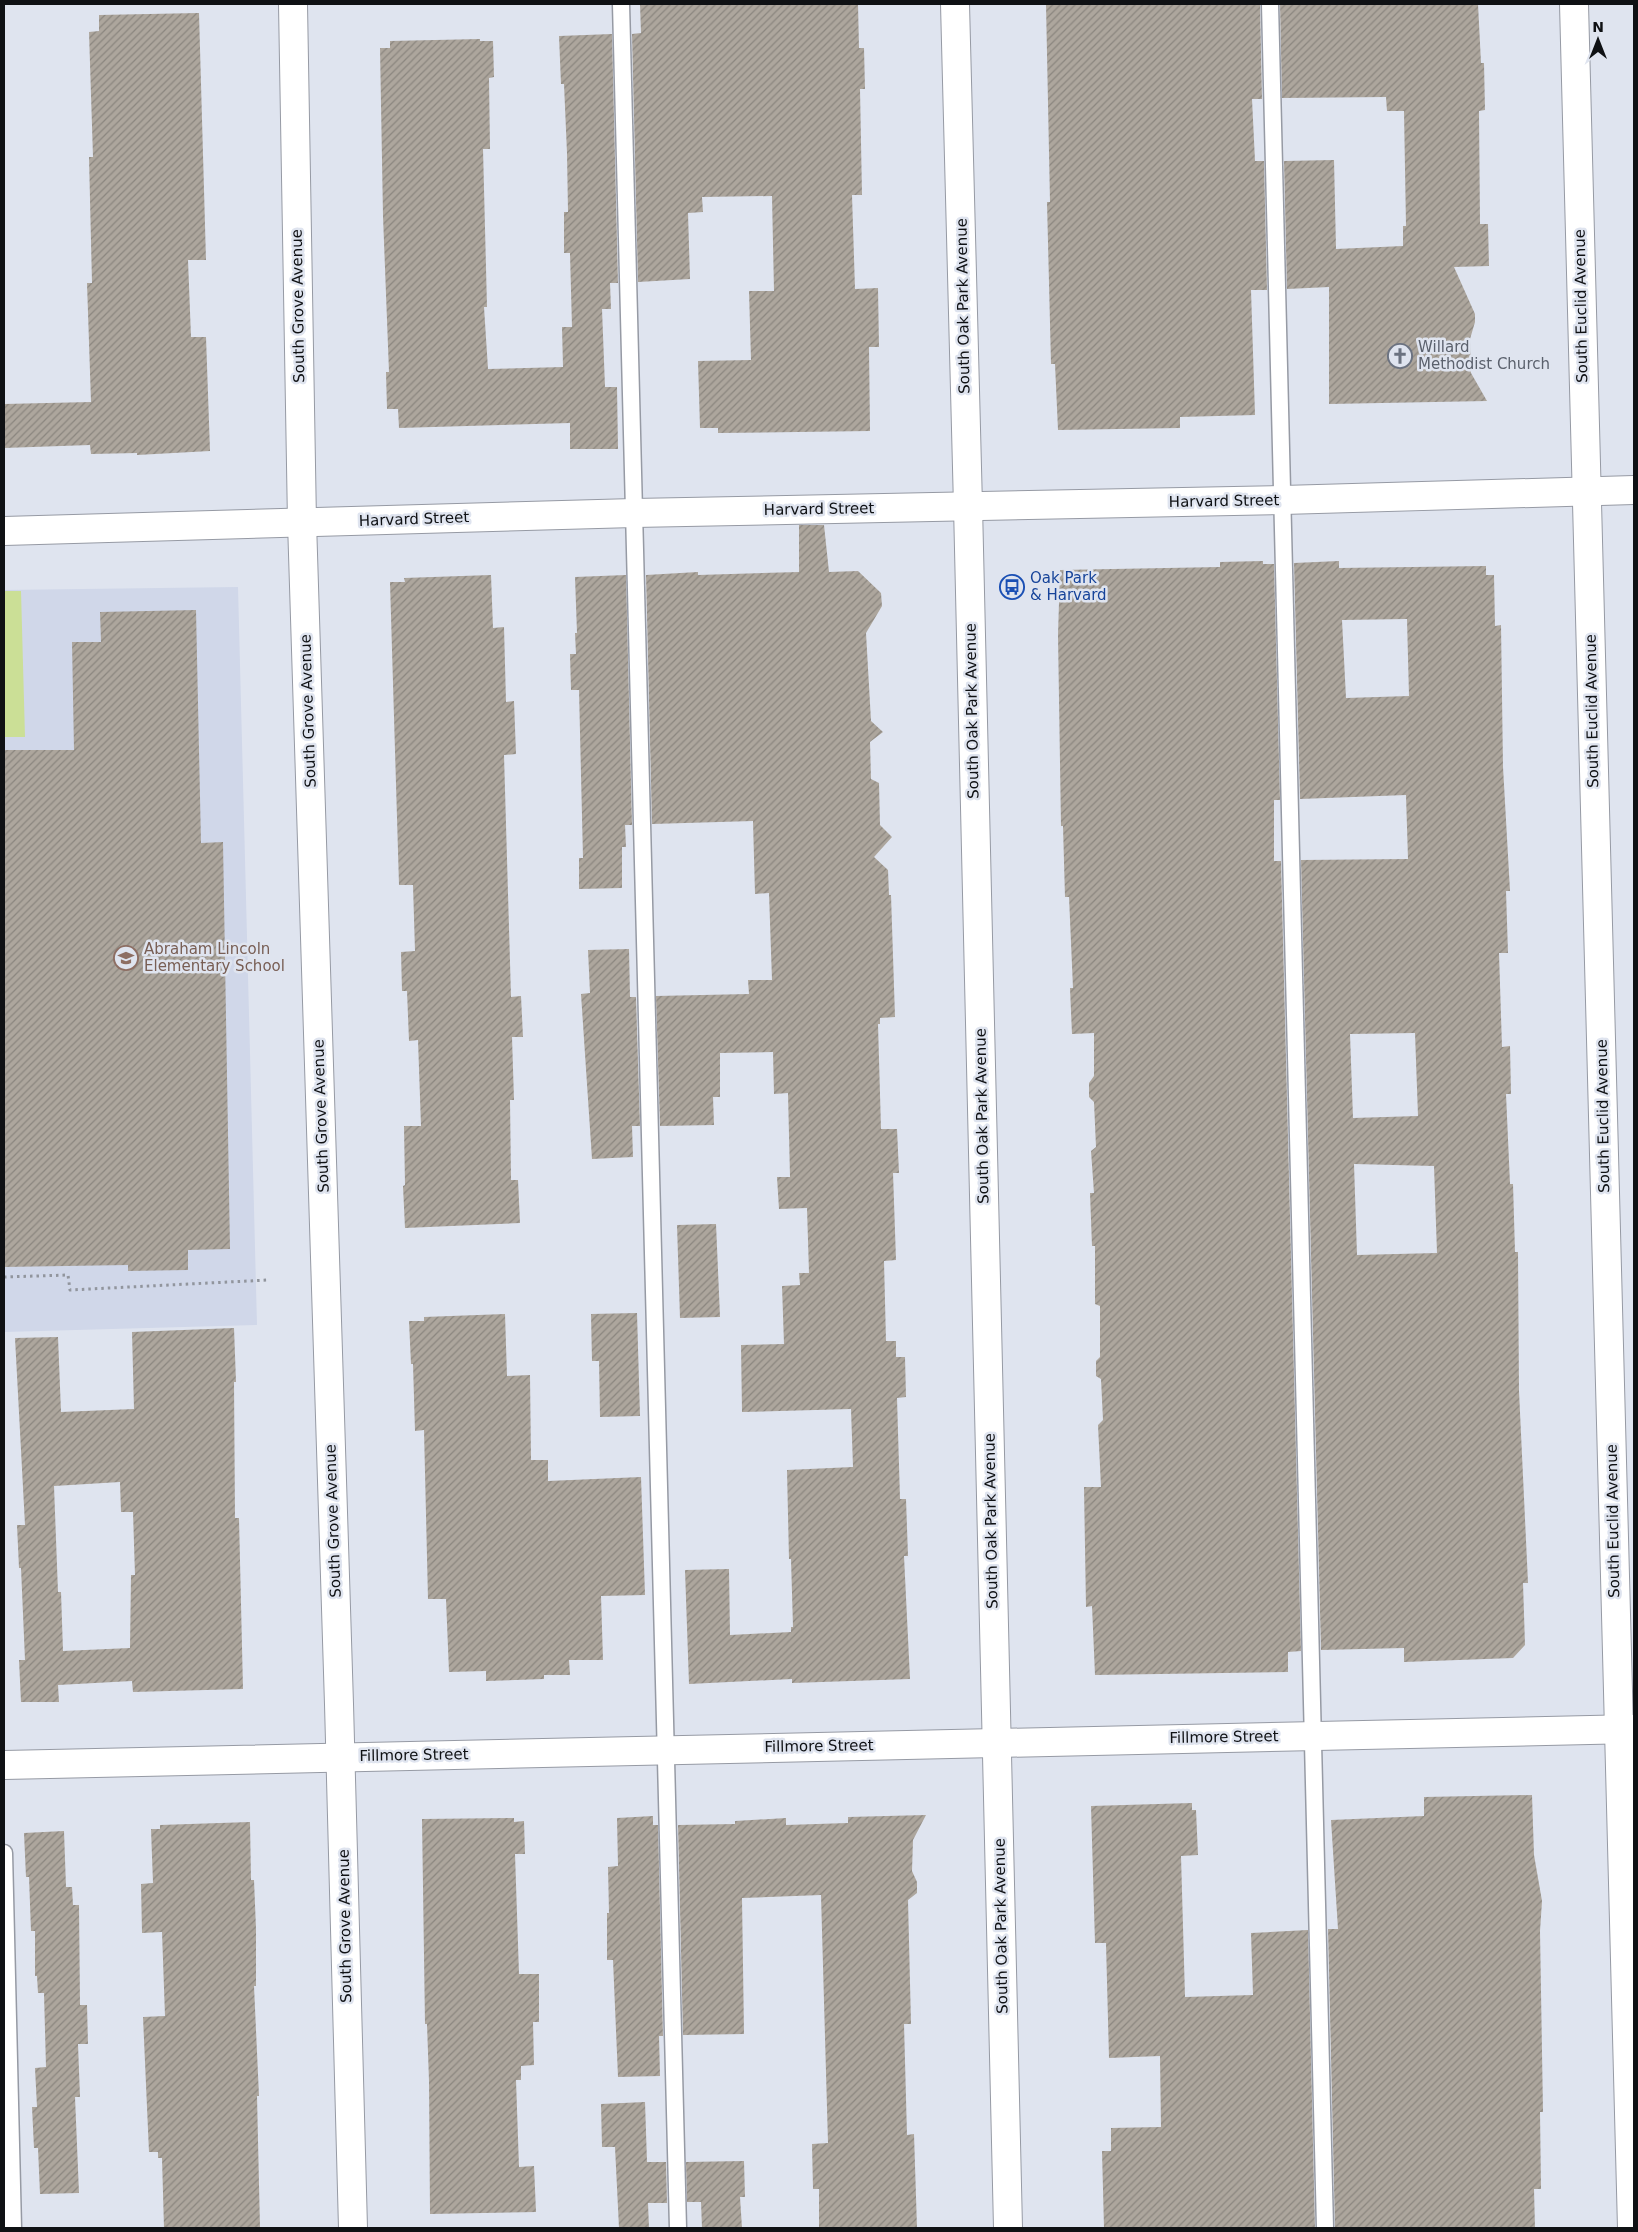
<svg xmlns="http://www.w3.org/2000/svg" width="1638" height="2232" viewBox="0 0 1638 2232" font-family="'DejaVu Sans',sans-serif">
  <defs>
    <pattern id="building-hatch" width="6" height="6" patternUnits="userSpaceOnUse" patternTransform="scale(1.25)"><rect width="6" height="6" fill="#ada69d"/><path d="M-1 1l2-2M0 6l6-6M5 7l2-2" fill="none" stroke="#8b867f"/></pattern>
  </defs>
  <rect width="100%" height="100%" fill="#dfe4ef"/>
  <path fill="#d0d7e9" d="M 238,587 L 257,1325 L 4,1332 L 4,590 Z"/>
  <path fill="#cbdf96" d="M 4,591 L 21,591 L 25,737 L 4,737 Z"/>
  <g fill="url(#building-hatch)" fill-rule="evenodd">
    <path d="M 640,4 L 858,4 L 859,48 L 864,48 L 865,89 L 860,89 L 862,195 L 852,195 L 855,289 L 878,288 L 879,347 L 869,347 L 870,431 L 718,433 L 718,428 L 700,428 L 698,361 L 751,360 L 749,291 L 774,291 L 772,196 L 702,197 L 703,212 L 688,213 L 690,279 L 638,282 L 632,34 L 641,33 Z"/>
    <path d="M 1046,4 L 1260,4 L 1262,99 L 1252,99 L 1255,161 L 1264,161 L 1267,290 L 1251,290 L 1255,415 L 1180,417 L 1180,428 L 1058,430 L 1055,364 L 1051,364 L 1047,202 L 1050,202 Z"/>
    <path d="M 1280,4 L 1478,4 L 1481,63 L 1484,63 L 1485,110 L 1479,111 L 1480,224 L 1488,224 L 1489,266 L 1454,267 L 1475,314 L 1475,322 L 1470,339 L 1471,373 L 1487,401 L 1329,404 L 1329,287 L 1287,289 L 1284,161 L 1334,160 L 1336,249 L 1403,246 L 1403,226 L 1406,226 L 1404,111 L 1387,111 L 1386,97 L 1282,98 Z"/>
    <path d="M 199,13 L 206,260 L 188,260 L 191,337 L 206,337 L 210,451 L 137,455 L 137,453 L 91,454 L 90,445 L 4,448 L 4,404 L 91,402 L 87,283 L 92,283 L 89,157 L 93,157 L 89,32 L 99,31 L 99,15 Z"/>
    <path d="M 612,34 L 618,283 L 610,283 L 611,309 L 602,309 L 605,387 L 617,387 L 618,449 L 570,449 L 570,423 L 399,428 L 398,409 L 387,409 L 386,372 L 389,372 L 383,216 L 380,48 L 390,48 L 390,41 L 480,39 L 480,41 L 493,41 L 494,77 L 489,78 L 490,149 L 483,149 L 487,307 L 484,307 L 488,369 L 563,367 L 562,327 L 572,327 L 570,253 L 564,253 L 564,212 L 568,212 L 567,153 L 564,84 L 561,84 L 559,36 Z"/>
    <path d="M 799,525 L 824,525 L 829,572 L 858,571 L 881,593 L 882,606 L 866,633 L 871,721 L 883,732 L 870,742 L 871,779 L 879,783 L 880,825 L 892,837 L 874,857 L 888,870 L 889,895 L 891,895 L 895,1017 L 880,1018 L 880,1024 L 878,1024 L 881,1129 L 897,1129 L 899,1173 L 893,1173 L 896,1260 L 884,1261 L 886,1341 L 896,1341 L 896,1357 L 905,1357 L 906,1397 L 897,1398 L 900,1499 L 906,1499 L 908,1556 L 904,1556 L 910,1679 L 792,1683 L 792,1679 L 689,1684 L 685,1570 L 729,1569 L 730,1635 L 791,1632 L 791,1627 L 793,1627 L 791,1559 L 789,1559 L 787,1470 L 853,1467 L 851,1409 L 742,1412 L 741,1345 L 784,1344 L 782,1286 L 800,1285 L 799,1273 L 809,1273 L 807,1208 L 779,1209 L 777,1177 L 790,1177 L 788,1093 L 774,1094 L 773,1052 L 720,1053 L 720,1097 L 713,1097 L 714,1125 L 660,1126 L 656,996 L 749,994 L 748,980 L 772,980 L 769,893 L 755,894 L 753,821 L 652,824 L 646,575 L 698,572 L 698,575 L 799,572 Z"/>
    <path d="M 1263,561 L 1263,564 L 1274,564 L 1280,800 L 1274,800 L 1274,861 L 1281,861 L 1301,1651 L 1288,1652 L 1288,1672 L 1095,1675 L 1092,1606 L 1086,1607 L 1084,1487 L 1101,1487 L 1098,1425 L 1103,1420 L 1101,1379 L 1096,1376 L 1096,1361 L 1100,1357 L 1100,1306 L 1095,1304 L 1095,1246 L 1092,1246 L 1090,1193 L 1094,1193 L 1091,1151 L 1096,1147 L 1094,1102 L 1089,1097 L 1089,1083 L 1094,1076 L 1094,1033 L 1072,1034 L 1070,988 L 1073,988 L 1069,897 L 1065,897 L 1063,826 L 1061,826 L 1058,635 L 1060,570 L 1220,567 L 1220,562 Z"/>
    <path d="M 1339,561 L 1339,568 L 1486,566 L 1486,575 L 1494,575 L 1495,626 L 1501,625 L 1503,767 L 1510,891 L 1506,891 L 1508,953 L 1499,953 L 1502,1047 L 1510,1046 L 1511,1094 L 1506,1094 L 1510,1184 L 1513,1184 L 1515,1252 L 1518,1252 L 1519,1391 L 1528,1583 L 1523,1583 L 1525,1645 L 1513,1658 L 1404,1662 L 1404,1648 L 1321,1650 L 1301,860 L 1408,859 L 1406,795 L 1300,799 L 1294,563 ZM 1407,619 L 1409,696 L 1346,698 L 1342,620 ZM 1415,1033 L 1418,1116 L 1353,1118 L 1350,1034 ZM 1354,1164 L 1434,1166 L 1437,1253 L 1357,1255 Z"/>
    <path d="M 491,575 L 493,628 L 504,627 L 506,702 L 514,701 L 516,754 L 504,755 L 511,997 L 521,996 L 523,1037 L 512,1037 L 514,1100 L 510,1100 L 511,1180 L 518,1180 L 520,1223 L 405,1228 L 403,1186 L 405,1185 L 404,1126 L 421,1126 L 418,1040 L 409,1041 L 407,991 L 402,991 L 401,952 L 415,951 L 413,885 L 399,885 L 390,582 L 405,582 L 404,578 Z"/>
    <path d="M 626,575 L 632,825 L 625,825 L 626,847 L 622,847 L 622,888 L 579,889 L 579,858 L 583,858 L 579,690 L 571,690 L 570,654 L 576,654 L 575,633 L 577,633 L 575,577 Z"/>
    <path d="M 196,610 L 201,843 L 223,842 L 230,1249 L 188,1250 L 188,1270 L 128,1271 L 128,1265 L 4,1267 L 4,750 L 74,750 L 72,642 L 101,642 L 100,612 Z"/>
    <path d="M 629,949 L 630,997 L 636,997 L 640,1126 L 632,1126 L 633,1157 L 592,1159 L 581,994 L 590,993 L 588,950 Z"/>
    <path d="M 716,1224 L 720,1317 L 680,1318 L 677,1225 Z"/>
    <path d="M 637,1313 L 640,1416 L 600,1417 L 599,1361 L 592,1361 L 591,1314 Z"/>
    <path d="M 505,1314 L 507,1376 L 530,1375 L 531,1460 L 548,1460 L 548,1481 L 641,1477 L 645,1595 L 601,1596 L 603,1660 L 569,1660 L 570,1675 L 544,1675 L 544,1679 L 486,1681 L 486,1671 L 449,1672 L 446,1599 L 428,1599 L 424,1430 L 415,1431 L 413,1364 L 411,1364 L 409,1321 L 424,1321 L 424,1317 Z"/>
    <path d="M 234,1328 L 236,1382 L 234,1382 L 235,1518 L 239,1518 L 243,1689 L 133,1692 L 132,1681 L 58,1685 L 59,1702 L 21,1702 L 19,1660 L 25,1660 L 21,1568 L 19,1568 L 17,1525 L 25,1525 L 15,1338 L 58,1337 L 61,1412 L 134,1409 L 132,1332 ZM 120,1482 L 121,1512 L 133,1512 L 135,1575 L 131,1575 L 130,1648 L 63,1651 L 61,1592 L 58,1592 L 54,1486 Z"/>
    <path d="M 1532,1795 L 1534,1855 L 1542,1901 L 1540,1931 L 1543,2112 L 1540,2112 L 1541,2189 L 1534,2189 L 1535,2228 L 1335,2228 L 1328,1929 L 1338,1929 L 1331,1820 L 1424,1816 L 1424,1797 Z"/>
    <path d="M 1192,1803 L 1192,1810 L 1196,1810 L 1198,1855 L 1181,1856 L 1185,1997 L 1253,1995 L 1251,1933 L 1308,1930 L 1315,2228 L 1104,2228 L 1102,2151 L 1111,2151 L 1111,2128 L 1161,2127 L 1160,2056 L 1109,2058 L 1106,1943 L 1095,1943 L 1091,1806 Z"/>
    <path d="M 926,1815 L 913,1840 L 912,1871 L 917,1882 L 917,1893 L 908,1900 L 911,2024 L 904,2024 L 907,2135 L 914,2134 L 917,2228 L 819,2228 L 819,2189 L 813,2189 L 812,2144 L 828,2143 L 821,1895 L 742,1898 L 744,2034 L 683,2035 L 678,1825 L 735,1824 L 735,1821 L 786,1818 L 786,1825 L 848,1823 L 848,1817 Z"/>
    <path d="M 653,1816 L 653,1825 L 658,1825 L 663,2036 L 659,2036 L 660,2076 L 618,2077 L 613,1960 L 607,1960 L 607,1913 L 609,1913 L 608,1867 L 618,1866 L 617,1818 Z"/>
    <path d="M 514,1818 L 514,1822 L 524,1821 L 525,1854 L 515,1854 L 519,1974 L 539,1974 L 539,2022 L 533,2022 L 534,2065 L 521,2066 L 521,2080 L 516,2080 L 519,2167 L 534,2166 L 536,2212 L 430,2214 L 429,2081 L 427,2024 L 425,2024 L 422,1819 Z"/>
    <path d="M 250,1822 L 251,1880 L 254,1880 L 256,1929 L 256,1986 L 254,1986 L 259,2096 L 257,2096 L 260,2228 L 164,2228 L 162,2158 L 158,2158 L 158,2152 L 149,2152 L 143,2017 L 165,2016 L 162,1932 L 142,1933 L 141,1884 L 153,1883 L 151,1829 L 160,1829 L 160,1825 Z"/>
    <path d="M 64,1831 L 66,1887 L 72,1887 L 73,1905 L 79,1905 L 80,2005 L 87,2005 L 88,2044 L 78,2044 L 80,2097 L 75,2097 L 79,2193 L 40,2194 L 38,2148 L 34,2148 L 32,2107 L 37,2107 L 35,2068 L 46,2067 L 44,1993 L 38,1993 L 37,1976 L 35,1976 L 35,1931 L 31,1931 L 29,1877 L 26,1877 L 24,1833 Z"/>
    <path d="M 645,2102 L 647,2162 L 666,2162 L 667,2203 L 648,2203 L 649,2228 L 619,2228 L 615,2147 L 602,2147 L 601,2104 Z"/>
    <path d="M 744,2161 L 745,2197 L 740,2197 L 742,2228 L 702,2228 L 701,2202 L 687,2202 L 686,2162 Z"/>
  </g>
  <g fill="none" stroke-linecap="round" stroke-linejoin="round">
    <defs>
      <g id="lane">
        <path d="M 621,4 L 678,2228"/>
        <path d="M 1270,4 L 1325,2228"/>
        <path d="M 4,1853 L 13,2228"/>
      </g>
      <g id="street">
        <path d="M 293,4 L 302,522 L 339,1704 L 353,2228"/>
        <path d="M 1574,4 L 1632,2228"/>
        <path d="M 4,531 L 634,513 L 1283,500 L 1634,490"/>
        <path d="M 4,1765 L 1634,1729"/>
      </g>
      <path id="secondary" d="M 955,4 L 968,506 L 1008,2228"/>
    </defs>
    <use href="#lane" stroke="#969aa4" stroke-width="19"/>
    <use href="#street" stroke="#969aa4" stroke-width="30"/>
    <use href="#secondary" stroke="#969aa4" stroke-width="30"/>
    <path stroke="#91959d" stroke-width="3" stroke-dasharray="2.5 4" stroke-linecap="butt" d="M 4,1277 L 68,1275 L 70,1290 L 268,1280"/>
    <use href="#lane" stroke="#fff" stroke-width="16"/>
    <use href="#street" stroke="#fff" stroke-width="28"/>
    <use href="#secondary" stroke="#fff" stroke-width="28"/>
  </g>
  <defs>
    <symbol id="church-ring" viewBox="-11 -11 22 22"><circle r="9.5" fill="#dfe4ef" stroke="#6b7280" stroke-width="1.5"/><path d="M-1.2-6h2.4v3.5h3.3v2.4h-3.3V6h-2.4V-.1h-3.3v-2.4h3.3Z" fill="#6b7280"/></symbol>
    <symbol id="bus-ring" viewBox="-11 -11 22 22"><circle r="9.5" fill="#dfe4ef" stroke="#1a4fb4" stroke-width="1.5"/><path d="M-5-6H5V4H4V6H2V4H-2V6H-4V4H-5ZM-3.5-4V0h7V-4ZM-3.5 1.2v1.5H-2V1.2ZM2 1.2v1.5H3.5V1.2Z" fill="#1a4fb4"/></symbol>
    <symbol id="school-ring" viewBox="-11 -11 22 22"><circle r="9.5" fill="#dfe4ef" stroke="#8d6e63" stroke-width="1.5"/><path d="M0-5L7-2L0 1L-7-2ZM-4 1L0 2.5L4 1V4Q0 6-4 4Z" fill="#8d6e63"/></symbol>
  </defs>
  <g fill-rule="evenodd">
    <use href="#church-ring" x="1386" y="342" width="28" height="28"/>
    <use href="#bus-ring" x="998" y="573" width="28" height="28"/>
    <use href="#school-ring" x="112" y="944" width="28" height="28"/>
  </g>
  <g text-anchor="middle" stroke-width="5" stroke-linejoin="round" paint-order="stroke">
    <g font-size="15" fill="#0f1114" stroke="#dfe4ef">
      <text transform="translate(298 306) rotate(-91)" y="5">South Grove Avenue</text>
      <text transform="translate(963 306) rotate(-91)" y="5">South Oak Park Avenue</text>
      <text transform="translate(1581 306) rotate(-91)" y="5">South Euclid Avenue</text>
      <text transform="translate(1224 501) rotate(-1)" y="5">Harvard Street</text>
      <text transform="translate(819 509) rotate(-1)" y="5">Harvard Street</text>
      <text transform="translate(414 519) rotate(-2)" y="5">Harvard Street</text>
      <text transform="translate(308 711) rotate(-92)" y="5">South Grove Avenue</text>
      <text transform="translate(972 711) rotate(-91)" y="5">South Oak Park Avenue</text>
      <text transform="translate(1592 711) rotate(-91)" y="5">South Euclid Avenue</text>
      <text transform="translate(321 1116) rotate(-92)" y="5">South Grove Avenue</text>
      <text transform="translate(982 1116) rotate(-91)" y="5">South Oak Park Avenue</text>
      <text transform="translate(1603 1116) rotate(-91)" y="5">South Euclid Avenue</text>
      <text transform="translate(333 1521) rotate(-92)" y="5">South Grove Avenue</text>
      <text transform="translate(991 1521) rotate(-91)" y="5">South Oak Park Avenue</text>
      <text transform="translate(1613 1521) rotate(-91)" y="5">South Euclid Avenue</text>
      <text transform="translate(1224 1737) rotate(-1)" y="5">Fillmore Street</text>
      <text transform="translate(819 1746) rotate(-1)" y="5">Fillmore Street</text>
      <text transform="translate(414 1755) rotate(-1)" y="5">Fillmore Street</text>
      <text transform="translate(345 1926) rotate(-91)" y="5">South Grove Avenue</text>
      <text transform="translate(1001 1926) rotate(-91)" y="5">South Oak Park Avenue</text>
    </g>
    <g font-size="15" fill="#5b616d" stroke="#dfe4ef" text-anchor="start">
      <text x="1418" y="352">Willard<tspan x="1418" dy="17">Methodist Church</tspan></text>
    </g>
    <g font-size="15" fill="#164399" stroke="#dfe4ef" text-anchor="start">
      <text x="1030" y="583">Oak Park<tspan x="1030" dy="17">&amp; Harvard</tspan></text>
    </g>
    <g font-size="15" fill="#785e54" stroke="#dfe4ef" text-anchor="start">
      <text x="144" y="954">Abraham Lincoln<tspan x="144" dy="17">Elementary School</tspan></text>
    </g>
  </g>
  <rect width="1638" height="2232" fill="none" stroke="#0f1114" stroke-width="10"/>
  <g transform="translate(1598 40)" stroke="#dfe4ef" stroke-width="4" paint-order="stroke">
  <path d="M0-4L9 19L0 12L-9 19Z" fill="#0f1114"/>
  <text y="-8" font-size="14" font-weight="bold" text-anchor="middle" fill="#0f1114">N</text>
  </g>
</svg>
